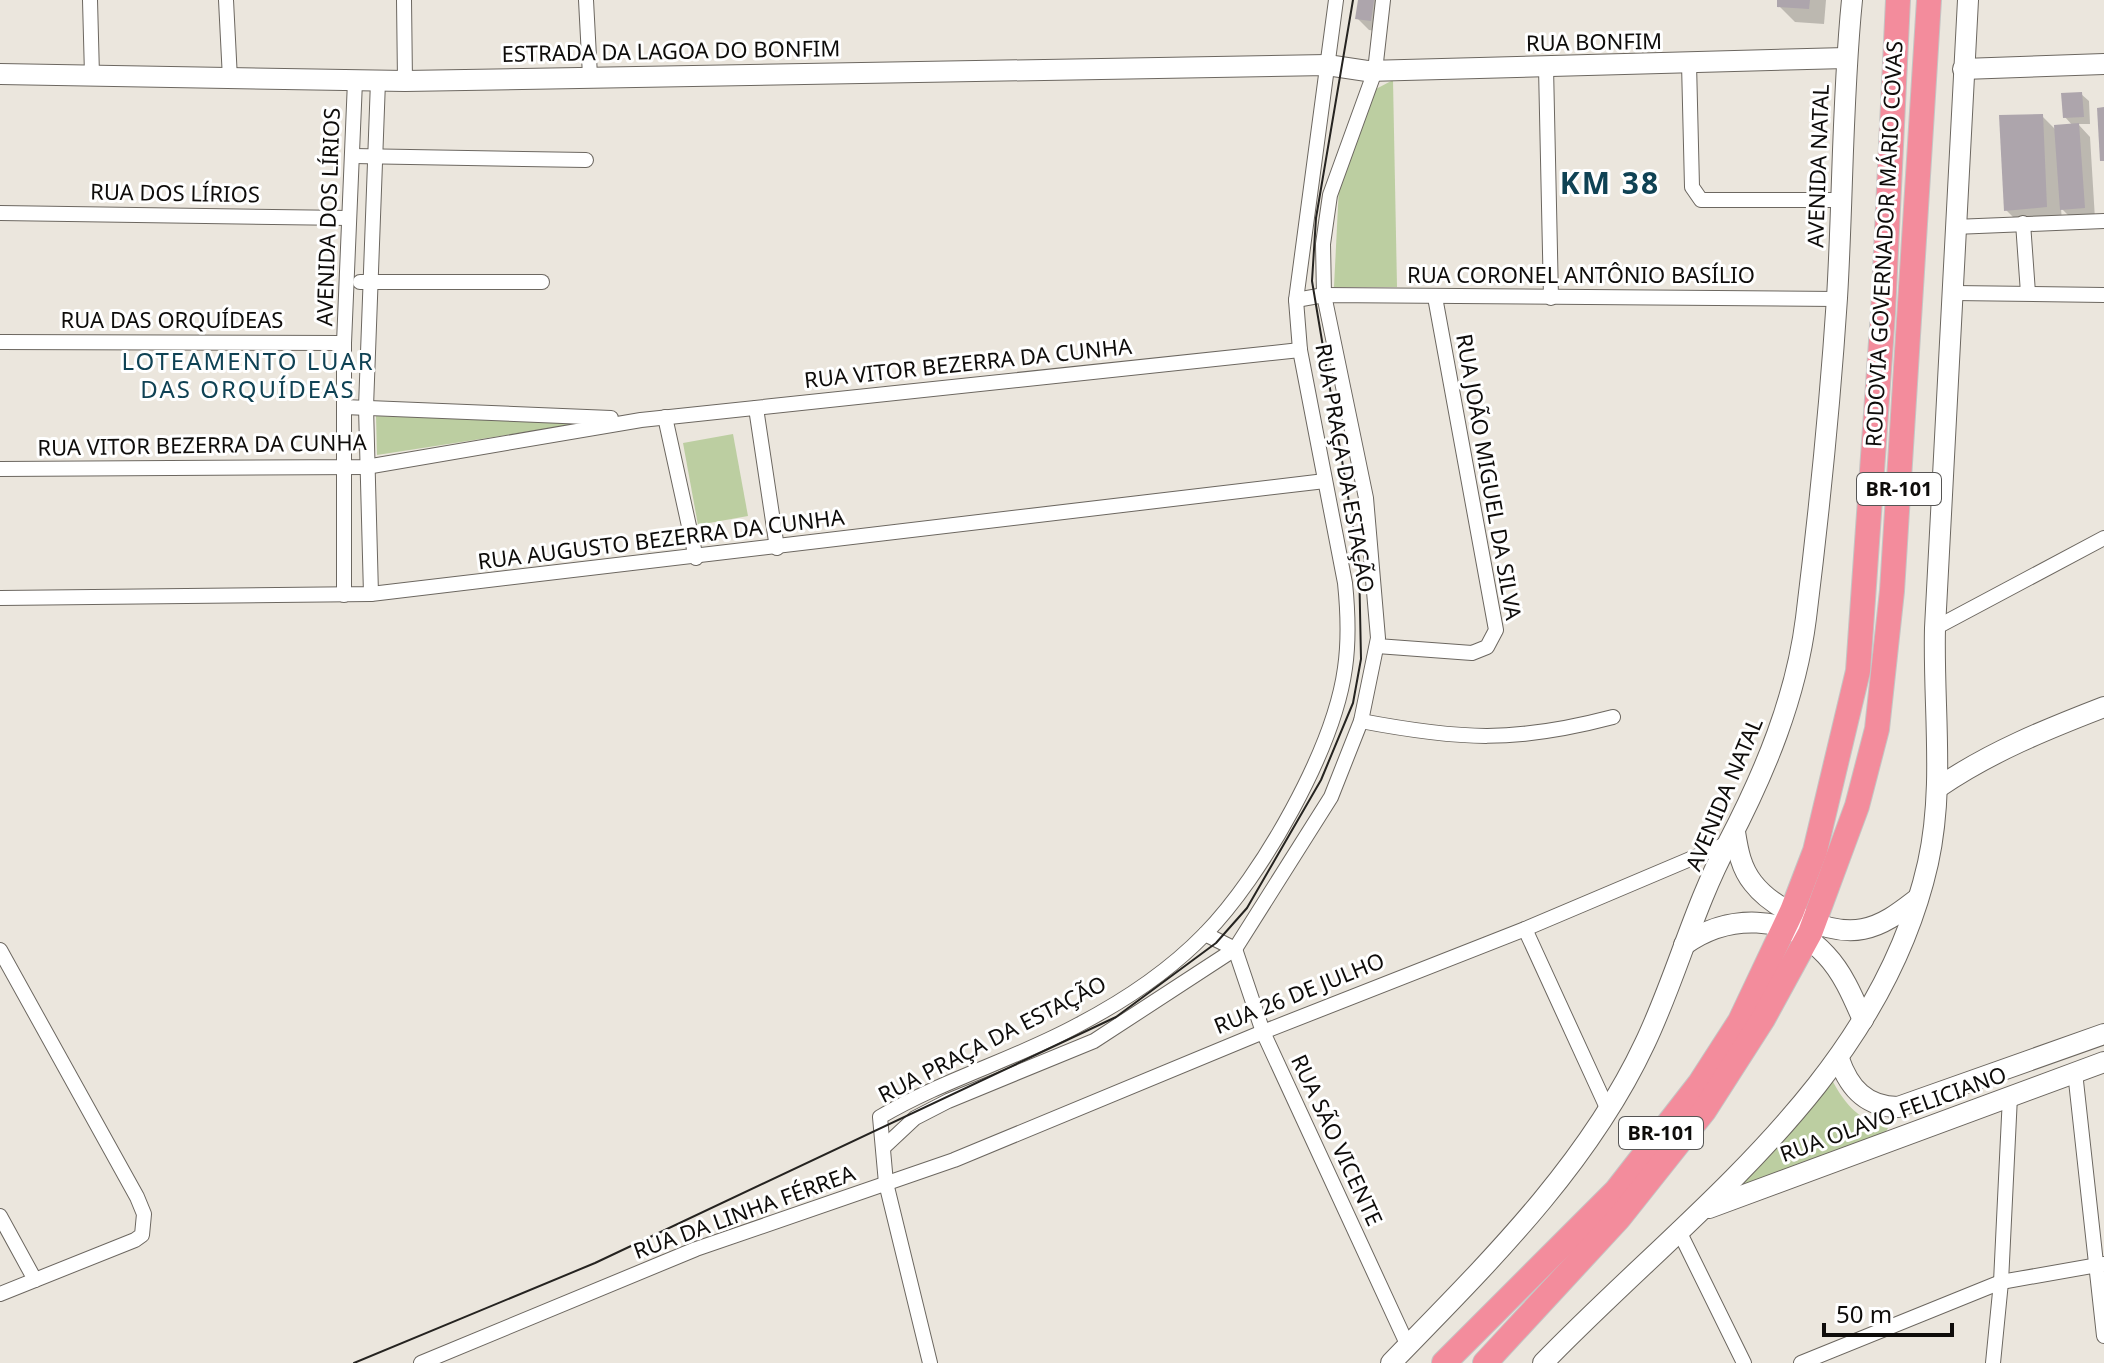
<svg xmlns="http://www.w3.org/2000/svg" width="2104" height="1363" viewBox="0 0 2104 1363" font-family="'Noto Sans',sans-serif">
  <rect width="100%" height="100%" fill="#ebe6dd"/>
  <g fill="#bccea1">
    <path d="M 1393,80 L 1397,287 L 1334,287 L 1339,186 L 1376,89 Z"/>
    <path d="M 376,416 L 590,422 L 377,455 Z"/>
    <path d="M 733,434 L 748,516 L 698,525 L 683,443 Z"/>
    <path d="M 1832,1080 C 1846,1106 1859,1120 1888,1128 L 1882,1139 L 1739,1188 L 1799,1123 Z"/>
  </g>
  <g fill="#0003">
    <path d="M 1360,0 L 1386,0 L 1382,32 L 1369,30 L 1357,18 Z"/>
    <path d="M 1779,0 L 1826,0 L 1824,24 L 1795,22 L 1779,6 Z"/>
    <path d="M 2081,94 L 2089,101 L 2090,124 L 2078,124 L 2090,137 L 2095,219 L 2073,220 L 2061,208 L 2062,222 L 2022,226 L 2006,210 L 2042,116 L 2057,131 L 2073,126 L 2065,117 Z"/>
  </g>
  <g fill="#ada5ac">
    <path d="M 1358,0 L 1374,0 L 1371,21 L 1355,19 Z"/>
    <path d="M 1777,0 L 1810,0 L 1809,9 L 1777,7 Z"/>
    <path d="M 2082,92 L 2084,117 L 2063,118 L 2061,93 Z"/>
    <path d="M 2104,107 L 2104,161 L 2100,161 L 2097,108 Z"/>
    <path d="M 2043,114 L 2047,207 L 2004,211 L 1999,115 Z"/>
    <path d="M 2079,123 L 2085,208 L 2060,210 L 2054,125 Z"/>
  </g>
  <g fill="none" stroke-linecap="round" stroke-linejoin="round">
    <defs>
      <g id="street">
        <path d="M 90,0 L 92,75"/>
        <path d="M 226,0 L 230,79"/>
        <path d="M 404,0 L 405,81"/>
        <path d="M 586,0 L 590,76"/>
        <path d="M 1689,63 L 1692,187 L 1701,200 L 1841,200"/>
        <path d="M 1546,67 L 1551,298"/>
        <path d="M 353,156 L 586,160"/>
        <path d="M 0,213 L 349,218"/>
        <path d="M 2023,223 L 2028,293"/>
        <path d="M 1954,227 L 2104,221"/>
        <path d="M 360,282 L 542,282"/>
        <path d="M 1954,293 L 2104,295"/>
        <path d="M 1296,300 L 1324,295 L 1837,299"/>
        <path d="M 0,342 L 344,343"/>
        <path d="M 344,407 L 611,418"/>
        <path d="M 756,408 L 777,548"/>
        <path d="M 665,417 L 696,558"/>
        <path d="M 0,469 L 366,467 L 641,420 L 1300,350"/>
        <path d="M 371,594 L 366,407 L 378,81"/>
        <path d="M 344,595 L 344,343 L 355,81"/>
        <path d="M 0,598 L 371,594 L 1325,481"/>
        <path d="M 1935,628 L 2104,538"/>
        <path d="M 1377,646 L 1472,653 L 1487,647 L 1496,630 L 1435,297"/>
        <path d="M 1361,721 C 1461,740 1514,743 1613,717"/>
        <path d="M 1525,929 L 1608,1110"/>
        <path d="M 1205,934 L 1235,949 L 1263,1032 L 1408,1346"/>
        <path d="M 0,950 L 137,1197 L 144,1214 L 142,1235 L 135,1240 L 0,1294"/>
        <path d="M 2075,1072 L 2104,1336"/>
        <path d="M 884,1147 L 915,1118 L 948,1101 L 1094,1041 L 1235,949 L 1331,797 L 1361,721 L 1378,638 L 1366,498 L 1324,295 L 1323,244 L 1330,195 L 1375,71 L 1383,0"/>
        <path d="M 0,1216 L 35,1280"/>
        <path d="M 1678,1229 L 1744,1363"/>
        <path d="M 421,1363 L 696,1249 L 954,1160 L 1263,1032 L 1525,929 L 1728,843"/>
        <path d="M 930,1363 L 886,1183 L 880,1117 C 942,1080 1014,1060 1078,1025 C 1124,1001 1169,971 1205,934 C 1262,876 1334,749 1345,668 C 1349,640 1348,612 1345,583 L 1300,350 L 1296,300 L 1336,0"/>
        <path d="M 1801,1363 L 2001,1282 L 2104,1264"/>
        <path d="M 1993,1363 L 2001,1282 L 2010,1096"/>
      </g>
      <g id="secondary">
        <path d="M 1963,69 L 2104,64"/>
        <path d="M 0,74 L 405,81 L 1327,65 L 1367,71 L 1846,58"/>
        <path d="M 1939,787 C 1990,752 2047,729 2104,707"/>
        <path d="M 1735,832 C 1738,851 1741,868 1753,883 C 1774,910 1830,936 1863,929 C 1884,925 1900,912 1917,899"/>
        <path d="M 1684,945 C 1727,914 1788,913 1826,955 C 1843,973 1853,997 1863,1020"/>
        <path d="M 1839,1059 C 1849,1088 1866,1107 1898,1107 L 2104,1034"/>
        <path d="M 1709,1208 L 2104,1062"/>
        <path d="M 1391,1363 C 1485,1266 1587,1167 1645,1043 C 1676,978 1694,906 1728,843 C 1765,772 1796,698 1806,618 C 1819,513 1830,405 1837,298 C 1843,199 1842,99 1852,0"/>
        <path d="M 1543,1363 C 1689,1212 1879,1081 1928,863 C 1945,786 1933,707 1935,628 L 1968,0"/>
      </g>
      <g id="highway">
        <path d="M 1444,1363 L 1616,1191 L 1700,1083 L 1740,1021 L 1792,911 L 1815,851 L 1858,671 L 1883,313 L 1898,0"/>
        <path d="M 1485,1363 L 1619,1218 L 1704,1111 L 1763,1019 L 1810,933 L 1857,806 L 1877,729 L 1892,591 L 1929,0"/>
      </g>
    </defs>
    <use href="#street" stroke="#6c6760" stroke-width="16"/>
    <use href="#secondary" stroke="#6c6760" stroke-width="22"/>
    <use href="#highway" stroke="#c5c5c4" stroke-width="26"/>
    <use href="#street" stroke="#fff" stroke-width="14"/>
    <use href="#secondary" stroke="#fff" stroke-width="20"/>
    <use href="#highway" stroke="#f38c9c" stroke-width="24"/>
    <path stroke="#252320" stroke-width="2" d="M 354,1363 L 595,1263 L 1116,1017 L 1216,943 L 1247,908 L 1321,780 L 1353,703 L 1361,659 L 1359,562 L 1312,281 L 1316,218 L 1353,0"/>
  </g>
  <g text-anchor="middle" stroke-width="6" stroke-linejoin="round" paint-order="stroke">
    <g fill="#fff" stroke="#565554" stroke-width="2">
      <rect x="1857" y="473" width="84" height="32" rx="6"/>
      <rect x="1619" y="1117" width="84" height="32" rx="6"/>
    </g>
    <g font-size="20" font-weight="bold" fill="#0e0c0a">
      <text x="1899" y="496">BR-101</text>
      <text x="1661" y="1140">BR-101</text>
    </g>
    <g font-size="22" fill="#0e0c0a" stroke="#fff">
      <text transform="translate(1594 42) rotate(-1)" y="8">RUA BONFIM</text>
      <text transform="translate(671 51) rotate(-1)" y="8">ESTRADA DA LAGOA DO BONFIM</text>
      <text transform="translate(1818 166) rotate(-88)" y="8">AVENIDA NATAL</text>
      <text transform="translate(175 193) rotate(1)" y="8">RUA DOS LÍRIOS</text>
      <text transform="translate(328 217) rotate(-88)" y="8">AVENIDA DOS LÍRIOS</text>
      <text transform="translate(1884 244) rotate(-87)" y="8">RODOVIA GOVERNADOR MÁRIO COVAS</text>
      <text x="1581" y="283">RUA CORONEL ANTÔNIO BASÍLIO</text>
      <text x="172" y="328">RUA DAS ORQUÍDEAS</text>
      <text transform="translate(968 363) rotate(-6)" y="8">RUA VITOR BEZERRA DA CUNHA</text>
      <text transform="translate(202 445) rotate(-1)" y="8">RUA VITOR BEZERRA DA CUNHA</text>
      <text transform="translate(1345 468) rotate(80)" y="8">RUA PRAÇA DA ESTAÇÃO</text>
      <text transform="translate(1489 477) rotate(80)" y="8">RUA JOÃO MIGUEL DA SILVA</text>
      <text transform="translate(661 539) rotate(-7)" y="8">RUA AUGUSTO BEZERRA DA CUNHA</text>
      <text transform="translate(1724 794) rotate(-67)" y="8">AVENIDA NATAL</text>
      <text transform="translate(1299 993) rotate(-22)" y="8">RUA 26 DE JULHO</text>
      <text transform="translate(992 1039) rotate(-27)" y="8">RUA PRAÇA DA ESTAÇÃO</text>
      <text transform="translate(1893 1114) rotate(-20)" y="8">RUA OLAVO FELICIANO</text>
      <text transform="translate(1337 1140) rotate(65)" y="8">RUA SÃO VICENTE</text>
      <text transform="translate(744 1212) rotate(-20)" y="8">RUA DA LINHA FÉRREA</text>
    </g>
    <g font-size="24" letter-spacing="2" fill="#0f4254" stroke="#fff">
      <text x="248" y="370">LOTEAMENTO LUAR<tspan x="248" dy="28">DAS ORQUÍDEAS</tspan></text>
    </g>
    <g font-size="30" font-weight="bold" letter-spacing="2" fill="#0f4254" stroke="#fff">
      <text x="1610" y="194">KM 38</text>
    </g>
  </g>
  <path d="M1824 1323v12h128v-12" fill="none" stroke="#0e0c0a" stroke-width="4"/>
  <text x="1836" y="1323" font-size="24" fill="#0e0c0a" stroke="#ffffff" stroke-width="6" paint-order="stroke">50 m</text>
</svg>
